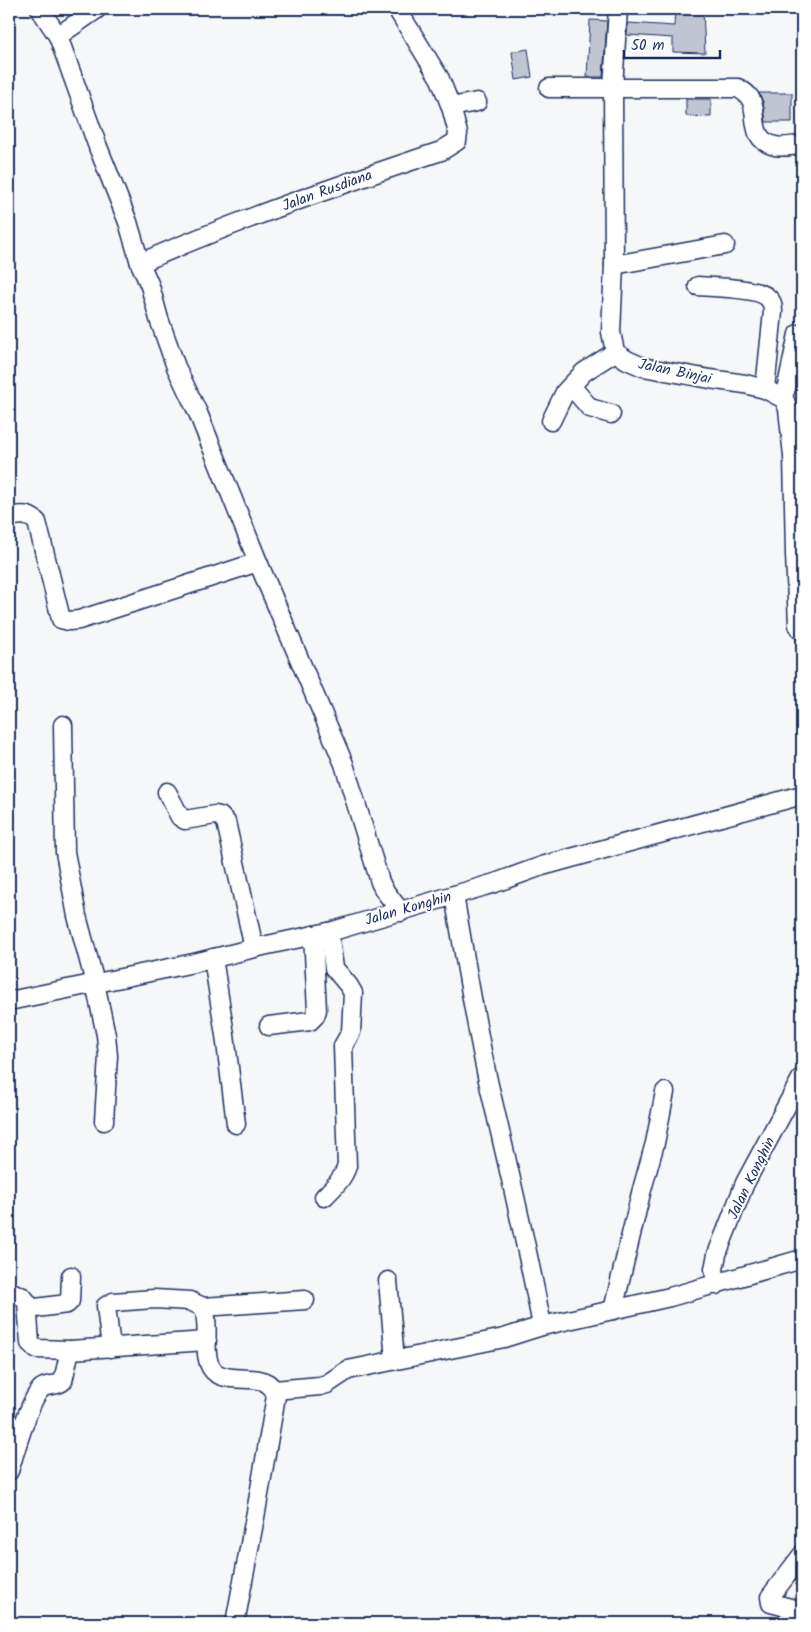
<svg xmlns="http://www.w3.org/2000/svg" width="811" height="1632" viewBox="0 0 811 1632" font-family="Kalam,sans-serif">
  <rect width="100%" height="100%" fill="#f6f7f9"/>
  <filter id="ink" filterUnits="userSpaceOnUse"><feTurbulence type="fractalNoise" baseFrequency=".02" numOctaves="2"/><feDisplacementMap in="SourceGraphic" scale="10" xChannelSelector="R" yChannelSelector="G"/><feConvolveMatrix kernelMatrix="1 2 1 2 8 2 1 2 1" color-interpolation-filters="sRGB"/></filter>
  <g filter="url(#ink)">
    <g fill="#c0c4d3" stroke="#1b2f5e">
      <path d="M 675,9 L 703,9 L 705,53 L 673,52 L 673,38 L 627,35 L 628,23 L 674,26 Z"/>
      <path d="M 590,20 L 607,21 L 603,77 L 587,77 Z"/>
      <path d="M 528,49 L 532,77 L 516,80 L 512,52 Z"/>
      <path d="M 759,93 L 792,93 L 792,122 L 766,122 L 763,102 Z"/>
      <path d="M 686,99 L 711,99 L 711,117 L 686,116 Z"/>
    </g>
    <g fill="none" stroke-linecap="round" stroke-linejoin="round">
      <defs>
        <g id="minor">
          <path d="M 40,9 L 58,36 L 98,147 L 128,222 L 140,263 L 150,286 L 159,319 L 176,367 L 198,413 L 258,562 L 344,764 L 380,882 L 384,890 L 401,912"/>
          <path d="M 397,9 L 440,79 L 451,107"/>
          <path d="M 618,9 L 613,87 L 614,265 L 611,332 L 615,352 L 627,360 L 643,367 L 710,379 L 745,384 L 765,389 L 782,398 L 785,401 L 788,409 L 793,456 L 795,554 L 798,625 L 802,631"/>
          <path d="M 58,36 L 97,9"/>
          <path d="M 549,88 L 738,88 C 743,91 747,93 750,98 C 760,113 747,139 775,146 C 783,148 794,145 802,145"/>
          <path d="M 140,263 C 238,220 339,185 441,151 L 457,141 L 458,133 L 451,107 L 477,102"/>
          <path d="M 614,265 L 725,245"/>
          <path d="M 698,286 C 713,287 760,288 768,298 C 773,302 773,307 773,312 L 765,389"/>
          <path d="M 571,386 L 590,408 L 611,414"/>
          <path d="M 782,398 L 787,386 L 798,334"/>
          <path d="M 551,421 L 565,392 L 584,372 L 615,352"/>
          <path d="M 9,517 C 21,515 28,513 37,522 L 61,619 L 69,621 L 79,620 L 258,562"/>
          <path d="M 63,725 L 65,852 L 77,916 L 95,983 L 106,1035 L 108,1056 L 104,1121"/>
          <path d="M 167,792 L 180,817 L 185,820 L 215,815 L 220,816 L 226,822 L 254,948"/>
          <path d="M 454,895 C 465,958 475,1022 489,1085 C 508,1165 527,1245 542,1326"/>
          <path d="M 213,958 L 225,1035 L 236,1124"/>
          <path d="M 9,1001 L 194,963 L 263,946 L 333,931 L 495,883 L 542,866 L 802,795"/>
          <path d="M 269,1026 L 310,1021 L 315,1016 L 317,1010 L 313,935"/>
          <path d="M 324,1197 C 333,1188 343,1179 347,1166 L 343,1046 L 351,1032 L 353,993 L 349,986 L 334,968 L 329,932"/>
          <path d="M 388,1281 L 395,1360"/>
          <path d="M 716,1285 L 714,1269 L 717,1254 L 745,1183 L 802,1077"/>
          <path d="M 9,1291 L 23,1297 L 27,1302 L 30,1343 L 36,1349 L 70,1350 L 207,1341"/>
          <path d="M 203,1307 C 212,1325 199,1361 216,1373 C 235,1386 268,1368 276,1396 L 256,1512 L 235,1623"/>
          <path d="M 28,1309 L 67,1304 L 70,1301 L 71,1276"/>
          <path d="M 613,1310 L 641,1193 L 655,1143 L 665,1092"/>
          <path d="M 111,1348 L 106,1306 L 113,1302 L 154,1299 L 190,1301 L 203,1307 L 305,1300"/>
          <path d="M 274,1390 L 320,1386 L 327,1384 L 348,1370 L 504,1338 L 542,1326 L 670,1297 L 802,1259"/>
          <path d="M 9,1471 C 14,1455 30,1397 42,1388 C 49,1383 57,1387 63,1381 L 70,1350"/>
          <path d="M 802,1555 L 770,1597 L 771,1603 L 802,1611"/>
        </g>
      </defs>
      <use href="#minor" stroke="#1b2f5e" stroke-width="21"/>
      <use href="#minor" stroke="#fff" stroke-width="18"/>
    </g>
  </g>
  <g text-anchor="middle" stroke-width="4" stroke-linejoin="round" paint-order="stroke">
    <g font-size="15" fill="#1b2f5e" stroke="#fff">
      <text transform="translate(327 190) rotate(-20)" y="5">Jalan Rusdiana</text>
      <text transform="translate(675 371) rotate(12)" y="5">Jalan Binjai</text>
      <text transform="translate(408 908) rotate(-16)" y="5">Jalan Konghin</text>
      <text transform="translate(751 1178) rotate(-64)" y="5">Jalan Konghin</text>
    </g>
  </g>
  <rect width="811" height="1632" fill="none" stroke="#fff" stroke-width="30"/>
  <rect x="15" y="15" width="781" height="1602" fill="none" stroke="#1b2f5e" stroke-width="2" filter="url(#ink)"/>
  <path d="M624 50v8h96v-8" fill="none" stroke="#1b2f5e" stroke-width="2.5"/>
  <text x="631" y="50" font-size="15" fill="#1b2f5e" stroke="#ffffff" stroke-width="4" paint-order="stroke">50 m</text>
</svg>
